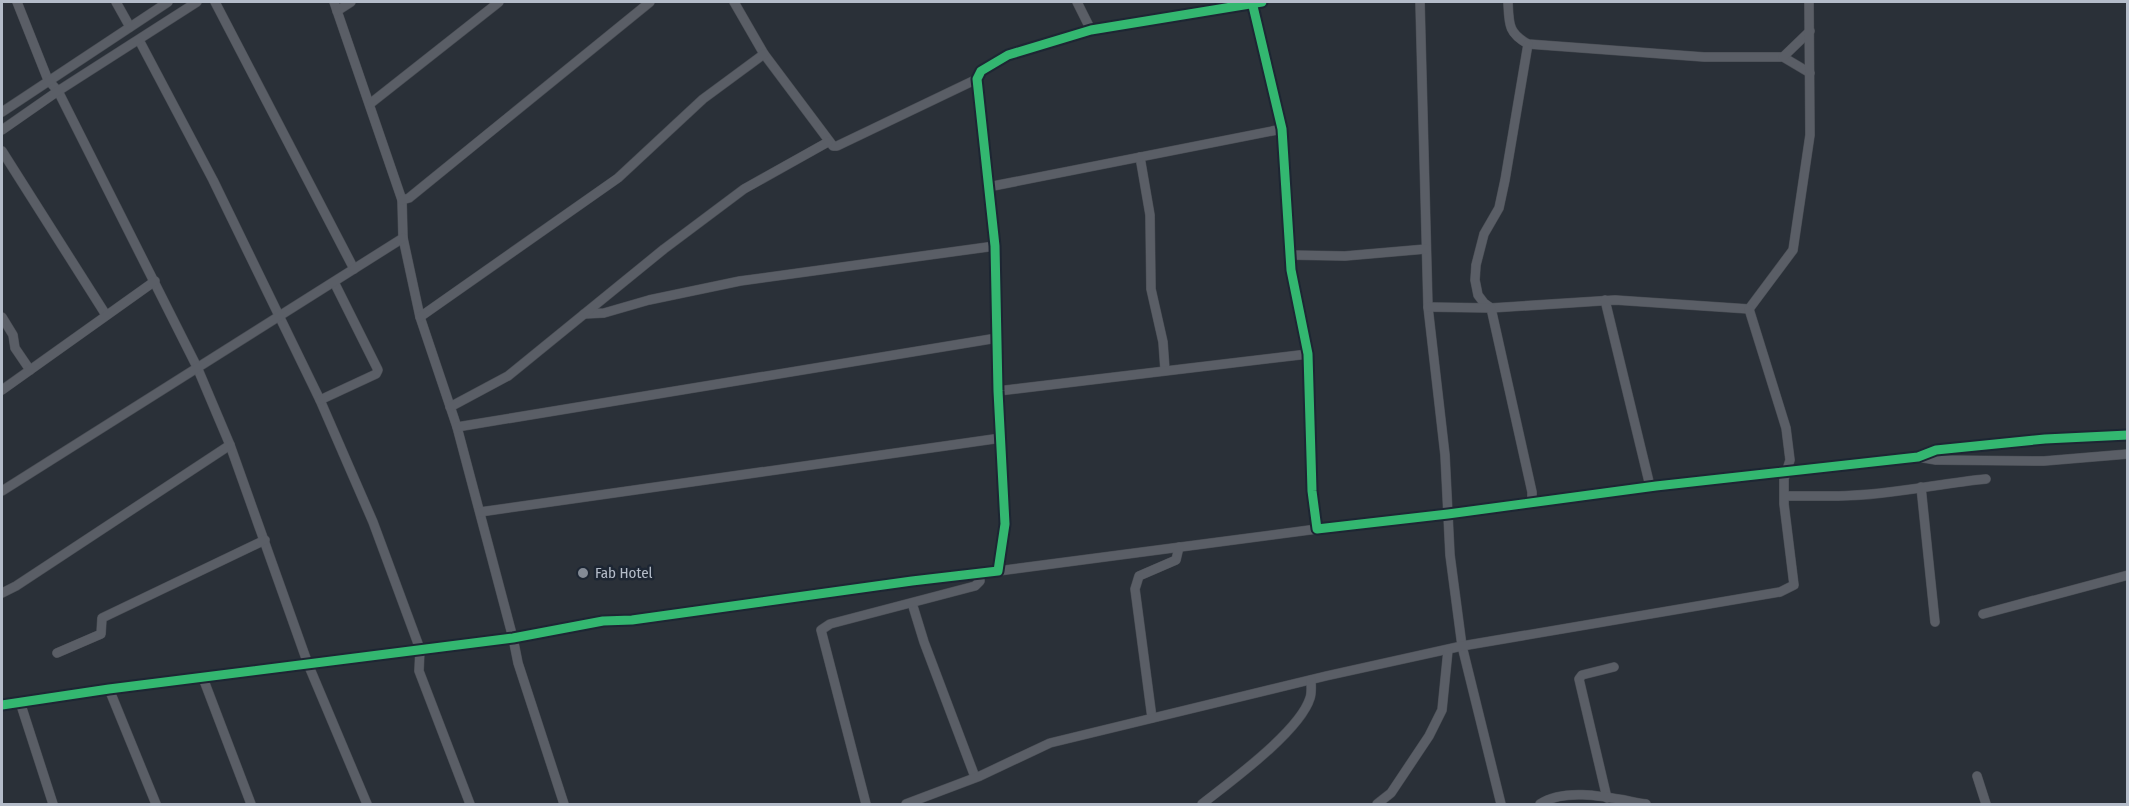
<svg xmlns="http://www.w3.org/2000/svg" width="2129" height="806" viewBox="0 0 2129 806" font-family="'Fira Sans Condensed',sans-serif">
  <rect width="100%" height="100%" fill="#2a3038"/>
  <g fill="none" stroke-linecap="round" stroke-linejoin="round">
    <defs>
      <g id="minor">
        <path d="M 17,2 L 48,80 L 58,91 L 197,367 L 230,445 L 308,664 L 367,804"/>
        <path d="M 116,2 L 130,27"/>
        <path d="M 215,2 L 354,269"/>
        <path d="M 334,2 L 402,200 L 403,238 L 420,317 L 457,427 L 513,638 L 518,663 L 564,804"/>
        <path d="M 734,2 L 764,54 L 833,146 L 837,146 L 977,79"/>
        <path d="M 1077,2 L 1091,30"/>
        <path d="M 1252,2 L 1282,129 L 1291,270 L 1308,354 L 1312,491 L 1317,529 L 1448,514 L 1656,486 L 1918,457 L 1936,450 L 2045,439 L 2128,435"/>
        <path d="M 1420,2 L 1428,307 L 1445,455 L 1450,555 L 1462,646 L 1501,804"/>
        <path d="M 1508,2 C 1509,24 1508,33 1528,44 L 1704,57 L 1783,57 L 1810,73"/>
        <path d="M 337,11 L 351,2"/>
        <path d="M 139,40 L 213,180 L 320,400 L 373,522 L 420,649 L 419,671 L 470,804"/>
        <path d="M 1528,44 L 1505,180 L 1499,208 L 1484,234 L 1476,265 L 1475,280 L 1478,295 L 1484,303 L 1491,308 L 1615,300 L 1749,309"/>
        <path d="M 1783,57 L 1810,31"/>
        <path d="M 371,103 L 499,2"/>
        <path d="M 2,112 L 168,2"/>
        <path d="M 2,130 L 58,91 L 197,2"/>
        <path d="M 2,151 L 106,315"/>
        <path d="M 1140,157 L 1150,215 L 1151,289 L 1163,342 L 1165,370"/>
        <path d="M 988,187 L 1282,129"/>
        <path d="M 402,200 L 409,198 L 650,2"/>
        <path d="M 1290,255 L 1345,256 L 1426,249"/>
        <path d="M 1605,300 L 1650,486"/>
        <path d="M 1428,307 L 1491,308 L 1532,492 L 1532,502"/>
        <path d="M 1749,309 L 1793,250 L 1810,135 L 1809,2"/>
        <path d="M 584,314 L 604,313 L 649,300 L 740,281 L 995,246"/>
        <path d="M 2,317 L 13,335 L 15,348 L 30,370"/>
        <path d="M 420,317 L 618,178 L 703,99 L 764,54"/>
        <path d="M 2,390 L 155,281"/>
        <path d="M 998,391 L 1308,354"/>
        <path d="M 320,400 L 376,374 L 378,370 L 334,282"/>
        <path d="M 450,407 L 508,376 L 664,249 L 744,189 L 828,142"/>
        <path d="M 457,427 L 997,338"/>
        <path d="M 1918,457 L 1936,460 L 2044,461 L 2128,454"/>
        <path d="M 1921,487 L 1935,622"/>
        <path d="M 2,491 L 403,238"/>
        <path d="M 1785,496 C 1820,496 1855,497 1890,492 C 1923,488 1954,482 1986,479"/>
        <path d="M 480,512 L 1001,438"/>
        <path d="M 998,571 L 1317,529"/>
        <path d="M 2,593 L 16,586 L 230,445"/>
        <path d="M 912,603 L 924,642 L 975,777"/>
        <path d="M 1983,614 L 2128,575"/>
        <path d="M 57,653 L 101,634 L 102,618 L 265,540"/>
        <path d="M 203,678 L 251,804"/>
        <path d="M 109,689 L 156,804"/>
        <path d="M 20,702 L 53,804"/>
        <path d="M 2,705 L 109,689 L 513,638 L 603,621 L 632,620 L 912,581 L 998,571 L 1005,524 L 998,391 L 995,246 L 977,79 L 981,71 L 1008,55 L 1091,30 L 1262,2"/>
        <path d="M 1152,718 L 1135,589 L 1139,576 L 1176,560 L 1179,547"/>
        <path d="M 1977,776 L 1986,804"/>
        <path d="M 1607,798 L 1579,679 L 1582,675 L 1614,667"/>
        <path d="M 866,804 L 821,630 L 830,624 L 975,586 L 980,581 L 979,573"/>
        <path d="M 906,804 L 980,776 L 1050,743 L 1326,676 L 1462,646 L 1780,592 L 1794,585 L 1784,504 L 1784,479 L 1790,460 L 1786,428 L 1749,309"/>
        <path d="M 1202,804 C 1230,782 1300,731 1310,698 C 1312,693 1311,685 1311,680"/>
        <path d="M 1377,804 L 1391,793 L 1429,736 L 1442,710 L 1448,650"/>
        <path d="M 1540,804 C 1567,786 1615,799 1646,804"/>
      </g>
    </defs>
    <use href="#minor" stroke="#484c53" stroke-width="10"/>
    <use href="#minor" stroke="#5a5e66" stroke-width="9"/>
    <defs>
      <g id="cycleway">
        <path d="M 1252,2 L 1282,129 L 1291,270 L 1308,354 L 1312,491 L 1317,529 L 1448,514 L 1656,486 L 1918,457 L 1936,450 L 2045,439 L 2128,435"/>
        <path d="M 2,705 L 109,689 L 513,638 L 603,621 L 632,620 L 912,581 L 998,571 L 1005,524 L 998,391 L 995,246 L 977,79 L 981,71 L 1008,55 L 1091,30 L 1262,2"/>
      </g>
    </defs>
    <use href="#cycleway" stroke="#1d2633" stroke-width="13"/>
    <use href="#cycleway" stroke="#33b770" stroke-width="9"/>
  </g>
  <circle fill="#848b96" stroke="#1d2633" stroke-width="2" cx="583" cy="573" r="6"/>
  <g text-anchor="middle" stroke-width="5" stroke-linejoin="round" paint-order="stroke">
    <g font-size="15" fill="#b4bcc9" stroke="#1d2633" text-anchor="start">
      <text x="595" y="578">Fab Hotel</text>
    </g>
  </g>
  <rect width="2129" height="806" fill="none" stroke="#b4bcc9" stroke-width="6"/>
</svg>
